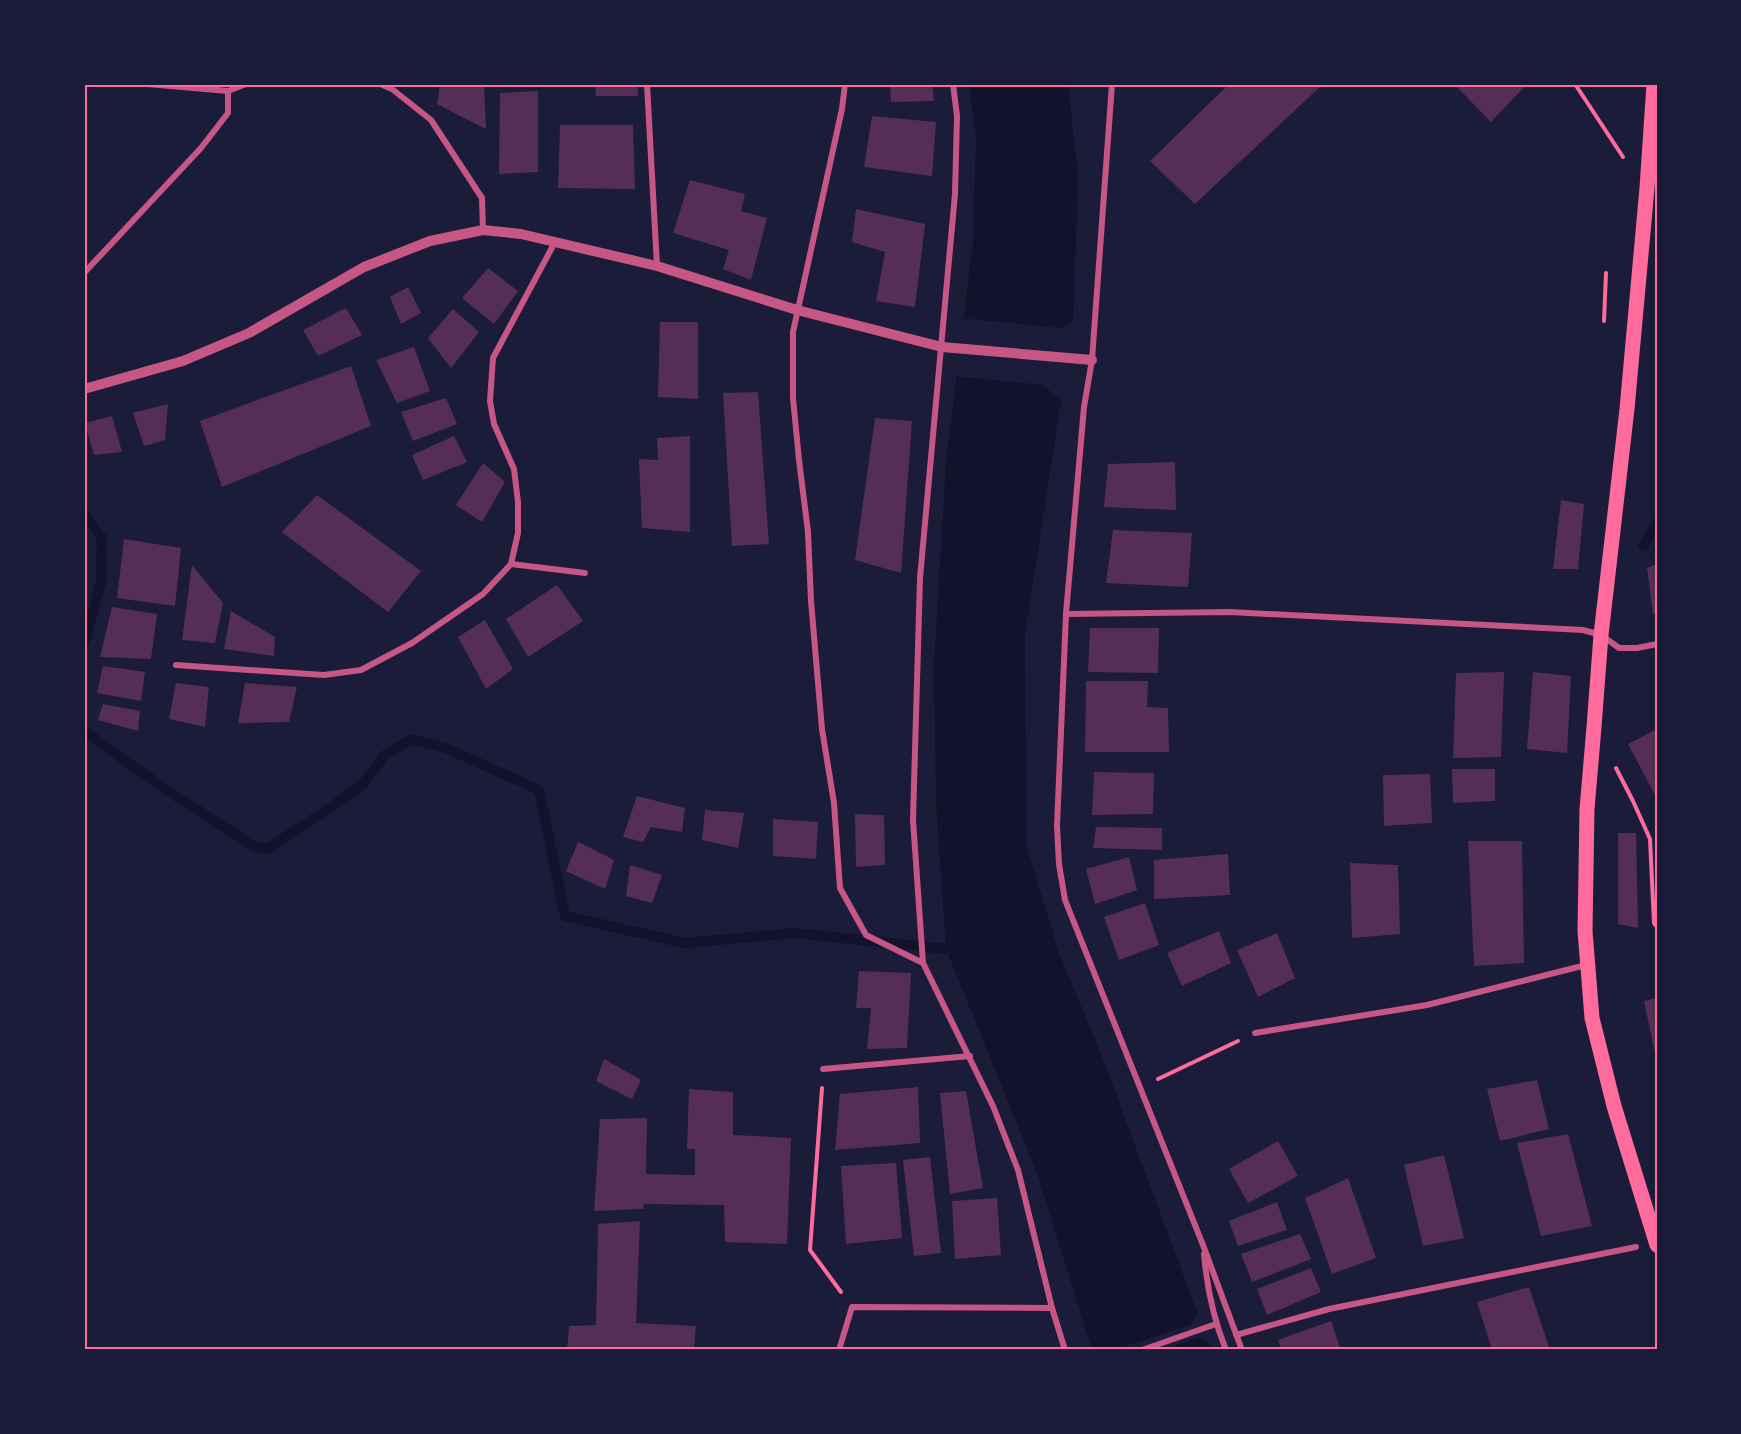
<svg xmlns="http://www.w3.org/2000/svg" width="1741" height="1434" viewBox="0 0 1741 1434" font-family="'Varela Round',sans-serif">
  <rect width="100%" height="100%" fill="#1b1b3a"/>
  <path fill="#12122b" d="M 969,84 L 1068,84 L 1078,178 L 1073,322 L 1025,635 L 1026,844 L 1059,953 L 1103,1059 L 1211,1350 L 1092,1350 L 1037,1173 L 946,949 L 936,801 L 934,665 L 946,463 L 973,241 L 976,137 Z"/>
  <g fill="#1b1b3a">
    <path d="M 960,318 L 1060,328 L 1076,321 L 1064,402 L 1042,385 L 953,376 Z"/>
    <path d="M 1199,1310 L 1211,1343 L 1199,1337 L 1164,1350 L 1114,1350 L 1192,1324 Z"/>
  </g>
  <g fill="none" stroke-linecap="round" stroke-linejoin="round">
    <g stroke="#12122b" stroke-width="10">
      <path d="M 84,514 L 102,538 L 101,583 L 84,644"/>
      <path d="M 1643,546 L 1657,524"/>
      <path d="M 84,731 L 165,789 L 255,847 L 267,849 L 324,812 L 363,784 L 385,755 L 411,739 L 448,749 L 539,790 L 565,916 L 685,943 L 794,933 L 946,949 L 960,949"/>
    </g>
  </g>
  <g fill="#542f53">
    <path d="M 440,84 L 484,84 L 486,129 L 437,104 Z"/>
    <path d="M 595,84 L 637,84 L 638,96 L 596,96 Z"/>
    <path d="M 890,84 L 932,84 L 934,101 L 891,102 Z"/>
    <path d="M 1229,84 L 1323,84 L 1195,204 L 1150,161 Z"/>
    <path d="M 1454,84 L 1527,84 L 1491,122 Z"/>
    <path d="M 538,91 L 538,172 L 499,174 L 500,93 Z"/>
    <path d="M 872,116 L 936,122 L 932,176 L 864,167 Z"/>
    <path d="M 560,125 L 633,125 L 635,189 L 558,188 Z"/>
    <path d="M 690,180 L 745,194 L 741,211 L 767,218 L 751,280 L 723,269 L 729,250 L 673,233 Z"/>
    <path d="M 856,209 L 925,224 L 915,307 L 876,301 L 885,252 L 852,242 Z"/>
    <path d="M 488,268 L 518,291 L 494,324 L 462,298 Z"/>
    <path d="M 408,287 L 421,313 L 401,324 L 390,297 Z"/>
    <path d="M 346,308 L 362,335 L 318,356 L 303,330 Z"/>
    <path d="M 453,309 L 479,332 L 451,368 L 428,338 Z"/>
    <path d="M 660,322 L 698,322 L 698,399 L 658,397 Z"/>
    <path d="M 414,347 L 430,391 L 397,403 L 376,360 Z"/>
    <path d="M 351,366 L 371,426 L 222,487 L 200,421 Z"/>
    <path d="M 758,392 L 769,544 L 732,546 L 723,393 Z"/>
    <path d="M 446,398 L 457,424 L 413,441 L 401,412 Z"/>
    <path d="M 168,404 L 165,440 L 144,446 L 133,413 Z"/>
    <path d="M 112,416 L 122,452 L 94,455 L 85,423 Z"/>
    <path d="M 875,418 L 912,421 L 901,573 L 855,560 Z"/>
    <path d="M 454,436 L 467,462 L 423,480 L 412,455 Z"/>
    <path d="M 690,436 L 690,532 L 642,528 L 639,459 L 658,460 L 657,438 Z"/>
    <path d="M 1175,462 L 1176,510 L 1104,507 L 1108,464 Z"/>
    <path d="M 483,463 L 505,482 L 482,522 L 456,505 Z"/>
    <path d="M 317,495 L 421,571 L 388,612 L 282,532 Z"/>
    <path d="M 1561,500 L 1584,504 L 1578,569 L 1553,569 Z"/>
    <path d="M 1113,530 L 1192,533 L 1188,587 L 1106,583 Z"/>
    <path d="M 124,539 L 181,548 L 175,606 L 117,598 Z"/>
    <path d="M 1657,564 L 1657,612 L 1653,614 L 1647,568 Z"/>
    <path d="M 192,565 L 223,603 L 215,643 L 182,640 Z"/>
    <path d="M 557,585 L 583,621 L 528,657 L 506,619 Z"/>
    <path d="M 112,607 L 157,614 L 151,659 L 100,657 Z"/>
    <path d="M 231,611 L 275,637 L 274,656 L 224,649 Z"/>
    <path d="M 485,620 L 513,669 L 486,689 L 458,637 Z"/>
    <path d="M 1090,628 L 1159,628 L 1158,673 L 1088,672 Z"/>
    <path d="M 103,666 L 145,672 L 141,701 L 97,693 Z"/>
    <path d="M 1504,672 L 1501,757 L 1453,758 L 1456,673 Z"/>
    <path d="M 1533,672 L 1571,676 L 1567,753 L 1527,749 Z"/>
    <path d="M 1086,681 L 1148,681 L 1147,707 L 1168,708 L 1169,752 L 1085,752 Z"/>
    <path d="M 176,683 L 209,687 L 205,727 L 169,719 Z"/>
    <path d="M 245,683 L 297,687 L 289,722 L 238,723 Z"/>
    <path d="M 103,704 L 140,711 L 138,731 L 98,720 Z"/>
    <path d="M 1657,729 L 1657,799 L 1628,744 Z"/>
    <path d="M 1452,769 L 1495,769 L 1495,801 L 1453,803 Z"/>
    <path d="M 1094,772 L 1154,773 L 1153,814 L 1092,815 Z"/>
    <path d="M 1430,774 L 1432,823 L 1384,826 L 1383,775 Z"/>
    <path d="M 637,796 L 685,808 L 682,832 L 651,827 L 643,842 L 623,837 Z"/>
    <path d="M 705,810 L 744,813 L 738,848 L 702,840 Z"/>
    <path d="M 855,814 L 884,815 L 885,865 L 856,867 Z"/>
    <path d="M 773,819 L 818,822 L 816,859 L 773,856 Z"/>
    <path d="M 1096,827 L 1162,828 L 1162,850 L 1093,848 Z"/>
    <path d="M 1618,833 L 1636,833 L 1638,928 L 1618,924 Z"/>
    <path d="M 1468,841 L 1522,841 L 1524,963 L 1474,966 Z"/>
    <path d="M 578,842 L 614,860 L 605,889 L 566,871 Z"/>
    <path d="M 1228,854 L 1230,895 L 1154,899 L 1154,860 Z"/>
    <path d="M 1129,857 L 1137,890 L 1095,904 L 1086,869 Z"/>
    <path d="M 1350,863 L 1398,865 L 1400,934 L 1352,938 Z"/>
    <path d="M 630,865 L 662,875 L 652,903 L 626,896 Z"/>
    <path d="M 1145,903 L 1159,945 L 1119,960 L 1104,917 Z"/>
    <path d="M 1219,931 L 1231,963 L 1182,986 L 1167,953 Z"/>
    <path d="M 1277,933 L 1295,978 L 1258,997 L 1237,950 Z"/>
    <path d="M 859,971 L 911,973 L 907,1048 L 867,1049 L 871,1008 L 856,1008 Z"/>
    <path d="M 1657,998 L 1657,1058 L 1656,1058 L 1644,1001 Z"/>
    <path d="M 604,1059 L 641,1080 L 632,1099 L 596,1081 Z"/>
    <path d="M 1537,1080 L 1549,1129 L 1500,1141 L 1487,1089 Z"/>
    <path d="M 918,1087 L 920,1143 L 835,1150 L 840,1094 Z"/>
    <path d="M 689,1089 L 733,1092 L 733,1135 L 791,1138 L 787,1244 L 725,1242 L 724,1205 L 644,1204 L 643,1209 L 594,1211 L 600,1119 L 647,1118 L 646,1174 L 695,1175 L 695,1149 L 687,1149 Z"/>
    <path d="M 966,1091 L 983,1188 L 950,1194 L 940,1093 Z"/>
    <path d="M 1568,1134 L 1592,1226 L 1541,1236 L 1517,1143 Z"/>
    <path d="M 1278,1141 L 1298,1176 L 1248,1203 L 1229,1169 Z"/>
    <path d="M 1444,1155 L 1464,1238 L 1423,1246 L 1404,1165 Z"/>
    <path d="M 930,1157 L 941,1253 L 914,1256 L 903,1160 Z"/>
    <path d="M 896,1163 L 902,1238 L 846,1244 L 841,1166 Z"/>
    <path d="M 1348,1178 L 1376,1258 L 1332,1274 L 1305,1198 Z"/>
    <path d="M 997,1198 L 1001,1255 L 955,1259 L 952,1201 Z"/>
    <path d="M 1277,1202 L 1287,1230 L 1238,1246 L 1229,1221 Z"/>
    <path d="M 640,1221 L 636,1323 L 696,1326 L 694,1350 L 567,1350 L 569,1326 L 596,1325 L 598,1224 Z"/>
    <path d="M 1300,1234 L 1311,1259 L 1252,1282 L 1241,1254 Z"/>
    <path d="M 1311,1268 L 1321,1292 L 1267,1315 L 1257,1289 Z"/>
    <path d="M 1529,1287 L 1550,1350 L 1492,1350 L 1477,1302 Z"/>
    <path d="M 1331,1321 L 1341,1350 L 1281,1350 L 1278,1340 Z"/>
  </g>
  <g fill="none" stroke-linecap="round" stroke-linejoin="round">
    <g stroke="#ff6b9d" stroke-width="4">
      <path d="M 1575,84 L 1623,157"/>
      <path d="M 1604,321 L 1606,273"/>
      <path d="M 1616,768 L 1633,801 L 1650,839 L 1654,923 L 1657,927"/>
      <path d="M 1158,1079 L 1238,1041"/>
      <path d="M 822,1088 L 810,1250 L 841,1292"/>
    </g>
    <g stroke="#c65784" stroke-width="6">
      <path d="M 147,84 L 228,91 L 246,84"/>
      <path d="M 380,84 L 392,89 L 431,120 L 482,198 L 483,230"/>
      <path d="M 647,84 L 657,266"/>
      <path d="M 845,84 L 842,109 L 793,332 L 793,398 L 799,460 L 808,532 L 811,601 L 822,729 L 834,803 L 840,888 L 866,935 L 923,963"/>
      <path d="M 953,84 L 957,116 L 955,194 L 920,578 L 913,820 L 923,963 L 993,1106 L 1018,1170 L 1052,1308 L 1065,1350"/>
      <path d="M 1112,84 L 1092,360 L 1084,407 L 1066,614 L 1057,826 L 1059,864 L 1065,900 L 1203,1245 L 1242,1350"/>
      <path d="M 84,273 L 201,148 L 228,113 L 228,91"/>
      <path d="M 511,564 L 585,573"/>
      <path d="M 1066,614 L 1230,612 L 1583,630 L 1601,635 L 1619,648 L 1637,648 L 1657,644"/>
      <path d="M 176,665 L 324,675 L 361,670 L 412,643 L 483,594 L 511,564 L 518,533 L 518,502 L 514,469 L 494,424 L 490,401 L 493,358 L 555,242"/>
      <path d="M 1255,1033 L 1427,1005 L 1586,965"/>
      <path d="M 823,1069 L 970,1056"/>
      <path d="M 1204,1254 C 1207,1289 1213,1318 1226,1350"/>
      <path d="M 1236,1335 L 1329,1309 L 1636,1247"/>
      <path d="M 839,1350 L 852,1307 L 1052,1308"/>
      <path d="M 1142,1350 L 1216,1324"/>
    </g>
    <path stroke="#c65784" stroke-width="10" d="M 84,389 L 183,361 L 249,333 L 364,267 L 430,241 L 483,230 L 521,234 L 657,266 L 797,310 L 942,347 L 1092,360"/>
    <path stroke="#ff6b9d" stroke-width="15" d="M 1654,84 L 1647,188 L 1627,409 L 1601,635 L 1594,727 L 1587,809 L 1585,931 L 1592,1018 L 1614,1106 L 1657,1245"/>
  </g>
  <rect width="1741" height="1434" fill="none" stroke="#1b1b3a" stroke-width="171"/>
  <rect x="86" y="86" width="1570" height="1262" fill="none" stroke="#ff6b9d" stroke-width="2"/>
</svg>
